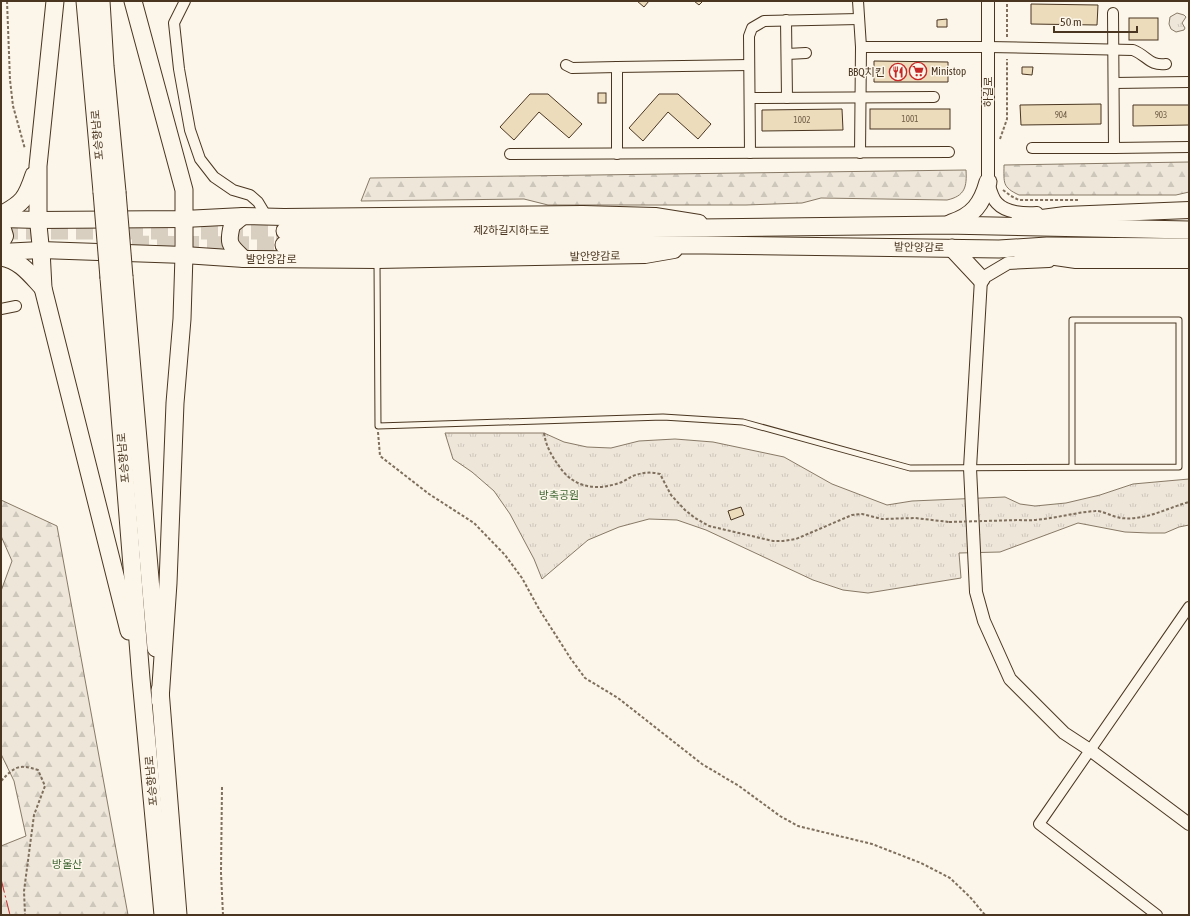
<svg xmlns="http://www.w3.org/2000/svg" width="1190" height="916" viewBox="0 0 1190 916" font-family="'Asap Condensed','Noto Sans KR',sans-serif">
  <defs>
    <pattern id="forest-firs" width="22" height="20" patternUnits="userSpaceOnUse"><rect width="22" height="20" fill="#ede6d9"/><path d="M5 1l3.5 6h-7zM16 11l3.5 6h-7z" fill="#cdc6ba"/></pattern>
    <pattern id="park-tufts" width="24" height="20" patternUnits="userSpaceOnUse"><rect width="24" height="20" fill="#ede6d9"/><path d="M3 7l-1-3M5 7V3M7 7l1-3M15 17l-1-3M17 17v-4M19 17l1-3" fill="none" stroke="#cdc6ba"/></pattern>
  </defs>
  <rect width="100%" height="100%" fill="#fbf6e9"/>
  <g fill="url(#forest-firs)" stroke="#887966">
    <path d="M 1189,162 L 1189,192 L 1176,195 L 1019,195 C 1002,187 1004,183 1004,165 Z"/>
    <path d="M 966,170 C 967,187 965,196 947,200 L 821,198 L 802,203 L 746,205 L 548,205 L 524,199 L 361,201 L 370,178 Z"/>
    <path d="M 1,500 L 57,526 L 128,915 L 1,915 L 1,846 L 26,836 L 14,781 L 1,754 L 1,591 L 12,561 L 1,536 Z"/>
  </g>
  <g fill="url(#park-tufts)" stroke="#887966">
    <path d="M 1177,13 L 1184,15 L 1186,17 L 1182,23 L 1185,28 L 1184,30 L 1176,32 L 1171,29 L 1169,24 L 1170,17 Z"/>
    <path d="M 445,433 L 544,433 L 564,442 L 587,447 L 611,448 L 639,441 L 675,439 L 713,442 L 784,457 L 832,484 L 887,505 L 912,501 L 1005,497 L 1020,504 L 1035,506 L 1066,503 L 1100,495 L 1133,484 L 1189,479 L 1189,525 L 1179,527 L 1165,533 L 1149,533 L 1125,532 L 1078,523 L 1000,552 L 959,553 L 961,578 L 868,593 L 843,590 L 813,580 L 706,530 L 677,520 L 649,519 L 619,527 L 588,540 L 542,579 L 534,559 L 510,514 L 494,491 L 472,472 L 453,459 Z"/>
  </g>
  <g fill="#ecdcbc" stroke="#4a3520">
    <path d="M 637,1 L 649,1 L 644,7 Z"/>
    <path d="M 694,1 L 703,1 L 699,5 Z"/>
    <path d="M 1031,4 L 1098,5 L 1097,25 L 1031,24 Z"/>
    <rect x="1129" y="18" width="29" height="22"/>
    <path d="M 947,19 L 947,27 L 937,27 L 937,20 Z"/>
    <path d="M 874,61 L 948,62 L 948,82 L 874,82 Z"/>
    <path d="M 1022,67 L 1033,67 L 1032,75 L 1022,74 Z"/>
    <rect x="598" y="93" width="8" height="10"/>
    <path d="M 530,94 L 548,94 L 582,124 L 569,138 L 539,112 L 514,140 L 500,127 Z"/>
    <path d="M 659,94 L 678,94 L 711,124 L 698,139 L 668,112 L 643,141 L 629,128 Z"/>
    <path d="M 1101,104 L 1101,124 L 1021,125 L 1020,105 Z"/>
    <path d="M 1133,105 L 1189,105 L 1189,125 L 1133,126 Z"/>
    <path d="M 842,109 L 843,130 L 762,131 L 762,110 Z"/>
    <rect x="870" y="109" width="80" height="20"/>
    <path d="M 741,507 L 744,515 L 731,520 L 728,511 Z"/>
  </g>
  <g fill="none" stroke-linecap="round" stroke-linejoin="round">
    <g stroke="#d8cfc1" stroke-width="17" stroke-dasharray="17 8" stroke-linecap="butt">
      <path d="M 1,231 L 285,231"/>
      <path d="M 107,244 L 284,245"/>
    </g>
    <defs>
      <path id="service" d="M 377,262 L 378,426 L 663,417 L 743,422 L 910,468 L 1179,467 L 1179,320 L 1072,320 L 1072,467"/>
      <g id="minor">
        <path d="M 185,1 L 174,23 L 179,69 L 190,130 L 200,159 L 214,177 L 233,190 L 250,195 L 258,202 L 264,212 L 264,217"/>
        <path d="M 858,1 L 861,47 L 988,47 L 1133,50 C 1148,56 1149,66 1166,64"/>
        <path d="M 1113,13 L 1114,148 L 1189,147"/>
        <path d="M 786,20 L 787,98"/>
        <path d="M 787,54 L 806,53"/>
        <path d="M 566,65 L 572,68 L 617,67"/>
        <path d="M 1114,83 L 1189,82"/>
        <path d="M 750,98 L 934,97"/>
        <path d="M 1032,148 L 1114,148"/>
        <path d="M 750,153 L 749,36 L 752,28 L 764,21 L 859,19"/>
        <path d="M 860,153 L 861,47"/>
        <path d="M 510,154 L 949,152"/>
        <path d="M 617,154 L 617,67 L 749,65"/>
        <path d="M 1,309 L 16,306"/>
        <path d="M 1157,915 L 1039,824 L 1189,607"/>
      </g>
      <g id="tertiary">
        <path d="M 988,1 L 988,182 C 990,189 992,198 997,203 C 1006,213 1025,214 1037,213"/>
        <path d="M 1049,261 L 1008,263 L 981,279 L 970,468 L 976,592 L 984,621 L 1010,679 L 1064,733 L 1090,750 L 1189,824"/>
      </g>
      <g id="primary">
        <path d="M 243,216 L 232,225 C 227,245 230,245 244,259"/>
        <path d="M 1,219 L 38,220 L 184,219 L 243,216 L 284,217 L 583,214 L 655,216 L 699,223"/>
        <path d="M 38,220 L 41,250"/>
        <path d="M 1019,221 L 1065,215 L 1189,210"/>
        <path d="M 1,223 L 5,236 L 1,243"/>
        <path d="M 1,252 L 41,250 L 184,255 L 244,259 L 377,260 L 645,255 L 674,250"/>
        <path d="M 1021,252 L 1076,260 L 1189,260"/>
      </g>
      <g id="trunk">
        <path d="M 85,1 L 102,192"/>
        <path d="M 101,1 L 105,66 L 117,192"/>
        <path d="M 133,1 L 184,190 L 184,255 L 182,319 L 175,403 L 168,583 L 160,700"/>
        <path d="M 1,215 C 23,203 26,199 34,175"/>
        <path d="M 38,220 L 38,166 L 55,1"/>
        <path d="M 951,223 C 973,216 982,204 988,182"/>
        <path d="M 285,231 L 519,230 L 946,225 L 1189,230"/>
        <path d="M 284,245 L 705,245 L 999,249 L 1047,246 L 1189,247"/>
        <path d="M 952,248 L 981,279"/>
        <path d="M 41,250 L 43,288 L 129,631"/>
        <path d="M 1,257 C 20,260 30,274 43,288"/>
        <path d="M 124,277 L 156,648"/>
        <path d="M 109,278 L 141,679 L 163,915"/>
        <path d="M 160,690 L 178,915"/>
      </g>
    </defs>
    <use href="#service" stroke="#4a3520" stroke-width="7"/>
    <use href="#minor" stroke="#4a3520" stroke-width="12"/>
    <use href="#tertiary" stroke="#4a3520" stroke-width="14"/>
    <use href="#primary" stroke="#4a3520" stroke-width="18"/>
    <use href="#trunk" stroke="#4a3520" stroke-width="19"/>
    <g stroke="#7f6f5c" stroke-width="2" stroke-dasharray="3 2" stroke-linecap="butt">
      <path d="M 7,1 L 10,80 L 13,106 L 25,149"/>
      <path d="M 1007,37 L 1007,1"/>
      <path d="M 1000,139 L 1007,119 L 1007,59"/>
      <path d="M 1003,190 L 1011,196 L 1019,200 L 1078,200"/>
      <path d="M 378,432 L 380,456 L 429,494 L 474,523 L 505,555 L 522,578 L 539,609 L 571,659 L 585,678 L 618,698 L 702,764 L 739,786 L 780,816 L 798,826 L 872,844 L 921,863 L 950,878 L 970,897 L 985,915"/>
      <path d="M 544,433 C 546,446 551,455 559,466 C 574,489 598,491 622,482 C 627,480 631,476 636,475 C 644,472 652,472 660,474 L 671,495 L 685,510 L 695,518 L 709,526 L 773,541 L 783,541 L 796,539 L 852,515 L 862,514 L 882,519 L 915,518 L 949,522"/>
      <path d="M 1019,520 C 1044,522 1069,513 1095,511 C 1101,510 1113,517 1121,518 C 1145,521 1167,508 1189,502"/>
      <path d="M 1,781 C 15,766 19,764 38,770 L 45,786 L 34,815 L 24,891 L 25,915"/>
      <path d="M 222,787 L 221,873 L 223,915"/>
    </g>
    <use href="#service" stroke="#fbf6e9" stroke-width="5"/>
    <use href="#minor" stroke="#fbf6e9" stroke-width="10"/>
    <use href="#tertiary" stroke="#fbf6e9" stroke-width="12"/>
    <use href="#primary" stroke="#fbf6e9" stroke-width="16"/>
    <use href="#trunk" stroke="#fbf6e9" stroke-width="17"/>
    <defs>
      <g id="trunk-bridge">
        <path d="M 102,192 L 109,278"/>
        <path d="M 117,192 L 124,277"/>
      </g>
    </defs>
    <use href="#trunk-bridge" stroke="#4a3520" stroke-width="19" stroke-linecap="butt"/>
    <path stroke="#7f6f5c" stroke-width="2" stroke-dasharray="3 2" stroke-linecap="butt" d="M 949,522 L 1019,520"/>
    <use href="#trunk-bridge" stroke="#fbf6e9" stroke-width="17"/>
    <path stroke="#c62828" stroke-width="1" stroke-dasharray="14 3 2 3" stroke-linecap="butt" d="M 1,879 L 10,915"/>
  </g>
  <defs>
    <symbol id="supermarket-ring" viewBox="-11 -11 22 22"><circle r="9.5" fill="#fbf6e9" stroke="#c62828" stroke-width="1.5"/><path d="M-6-5.5h2.5l.6 2H6L4.5 2H-2.5L-4.4-4H-6ZM-1.5 3.2a1.3 1.3 0 1 0 .1 0ZM3 3.2a1.3 1.3 0 1 0 .1 0Z" fill="#c62828"/></symbol>
    <symbol id="restaurant-ring" viewBox="-11 -11 22 22"><circle r="9.5" fill="#fbf6e9" stroke="#c62828" stroke-width="1.5"/><path d="M-5-6h1v4h1v-4h1v4h1v-4h1v5L-1.5 .5V6h-2V.5L-5-1ZM5-6V6H3V1.5H1.5Q1.5-4 5-6Z" fill="#c62828"/></symbol>
  </defs>
  <g fill-rule="evenodd">
    <use href="#supermarket-ring" x="908" y="61" width="20" height="20"/>
    <use href="#restaurant-ring" x="888" y="62" width="20" height="20"/>
  </g>
  <g text-anchor="middle" stroke-width="3" stroke-linejoin="round" paint-order="stroke">
    <g font-size="9" fill="#725f47">
      <text x="1061" y="118">904</text>
      <text x="1161" y="118">903</text>
      <text x="910" y="122">1001</text>
      <text x="802" y="123">1002</text>
    </g>
    <g font-size="11" fill="#4a3520" stroke="#fbf6e9" text-anchor="start">
      <text x="931" y="75">Ministop</text>
      <text x="885" y="76" text-anchor="end">BBQ치킨</text>
    </g>
    <g font-size="11" fill="#4a3520" stroke="#fbf6e9">
      <text transform="translate(988 92) rotate(-90)" y="4">하길로</text>
      <text transform="translate(97 135) rotate(-95)" y="4">포승향남로</text>
      <text x="511" y="234">제2하길지하도로</text>
      <text transform="translate(919 247) rotate(1)" y="4">발안양감로</text>
      <text transform="translate(595 256) rotate(-1)" y="4">발안양감로</text>
      <text x="271" y="263">발안양감로</text>
      <text transform="translate(123 458) rotate(-95)" y="4">포승향남로</text>
      <text transform="translate(151 781) rotate(-95)" y="4">포승향남로</text>
    </g>
    <g font-size="11" fill="#436837" stroke="#fbf6e9">
      <text x="559" y="499">방축공원</text>
      <text x="67" y="868">방울산</text>
    </g>
  </g>
  <rect width="1190" height="916" fill="none" stroke="#4a3520" stroke-width="4"/>
  <path d="M1054 26v6h83v-6" fill="none" stroke="#4a3520" stroke-width="2"/>
  <text x="1060" y="26" font-size="12" fill="#4a3520" stroke="#fbf6e9" stroke-width="3" paint-order="stroke">50 m</text>
</svg>
